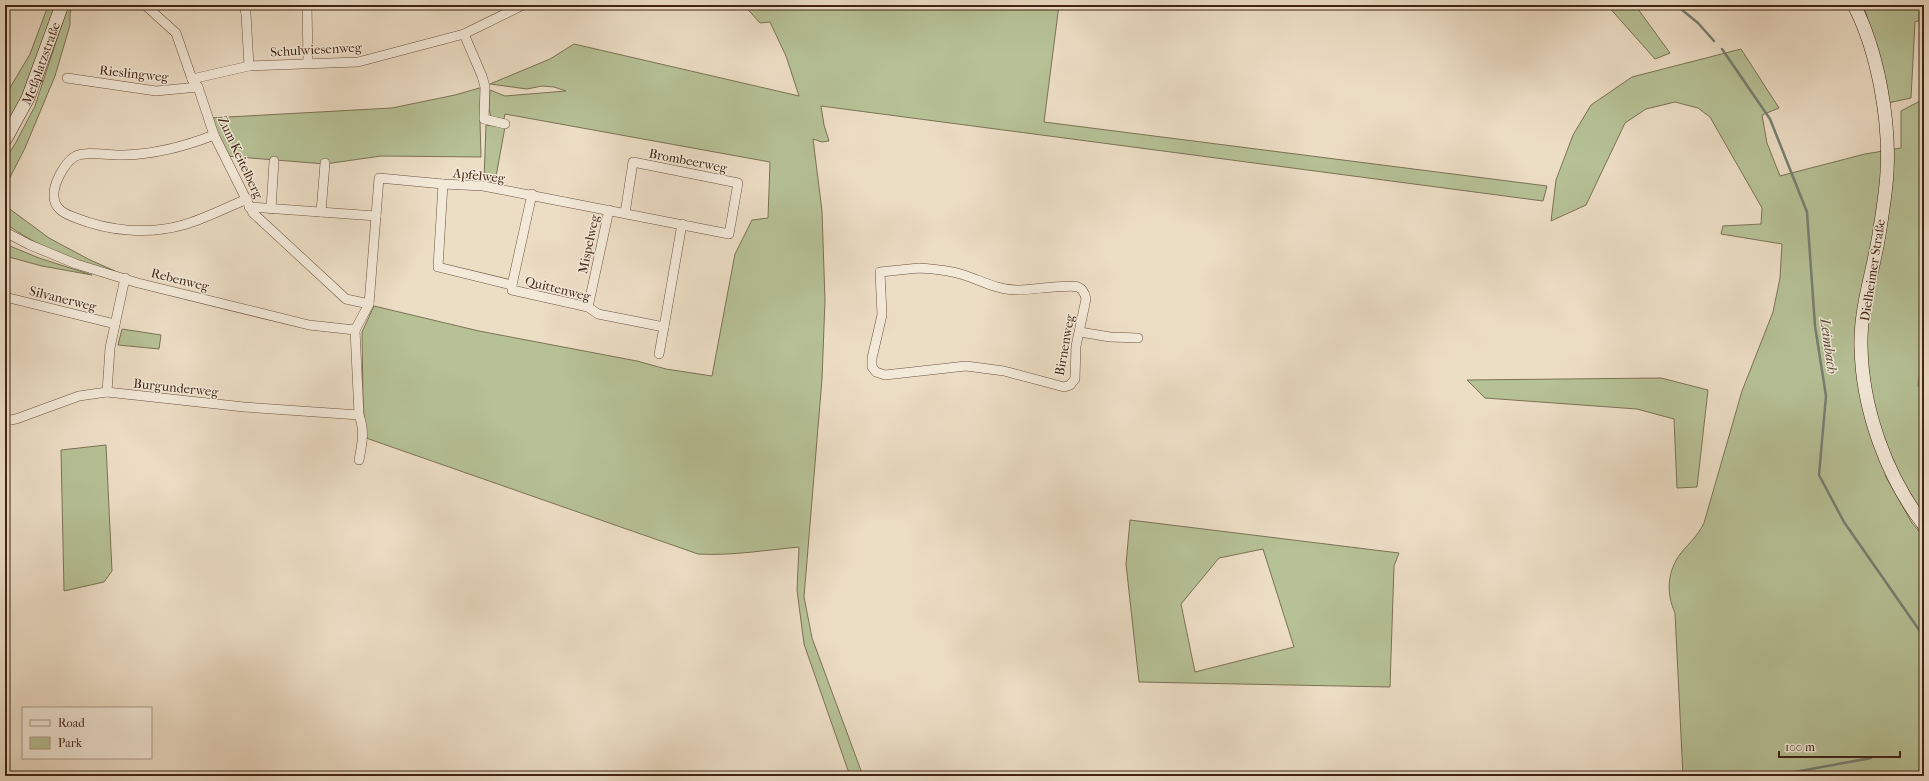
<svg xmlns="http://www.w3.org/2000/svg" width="1929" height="781" viewBox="0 0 1929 781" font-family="'IM FELL French Canon',serif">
  <rect width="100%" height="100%" fill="#ecddc5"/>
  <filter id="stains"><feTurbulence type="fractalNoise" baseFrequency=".005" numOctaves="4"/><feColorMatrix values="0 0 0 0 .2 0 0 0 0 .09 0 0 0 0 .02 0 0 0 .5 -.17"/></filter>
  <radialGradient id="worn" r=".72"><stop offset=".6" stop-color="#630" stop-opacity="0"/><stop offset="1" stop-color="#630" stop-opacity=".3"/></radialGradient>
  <g fill="#b6c196" stroke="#7c7254" fill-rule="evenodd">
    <path d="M 68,5 L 72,5 L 70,14 L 70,25 L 55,76 L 25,148 L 5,187 L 5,159 L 15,144 L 35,106 Z"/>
    <path d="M 744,5 L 1059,5 L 1044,122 L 1547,186 L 1543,201 L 821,106 L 824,125 L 829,141 L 822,142 L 813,139 L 822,211 L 825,300 L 822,379 L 804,597 L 812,638 L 863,776 L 850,776 L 804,644 L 797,590 L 799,547 C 766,550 732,556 698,554 L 366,438 L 363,401 L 362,332 L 374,306 L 479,331 L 637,361 L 666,369 L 712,376 L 735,254 L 752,220 L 768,218 L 770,162 L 505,114 L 504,119 L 491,117 L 489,109 L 490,90 L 505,96 L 566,91 L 554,87 L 542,86 L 527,89 L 490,84 L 550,59 L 574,44 L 799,96 L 786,56 L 770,22 L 760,23 Z"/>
    <path d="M 1607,5 L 1635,5 L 1670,53 L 1655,59 Z"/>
    <path d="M 1861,5 L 1924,5 L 1924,19 L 1915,22 L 1911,98 L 1888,103 L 1866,13 Z"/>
    <path d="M 48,6 L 56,9 L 14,117 L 5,131 L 5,96 L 30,54 Z"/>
    <path d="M 1741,49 L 1779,108 L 1762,115 L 1767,143 L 1780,176 L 1865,154 L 1901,148 L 1901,111 L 1920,101 L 1924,89 L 1924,354 L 1922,354 L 1918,386 L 1924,389 L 1924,518 L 1898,472 L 1885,475 L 1912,523 L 1924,537 L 1924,776 L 1683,776 L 1675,613 C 1666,593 1667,571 1681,553 C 1690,542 1697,537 1704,523 L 1742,391 L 1773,312 L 1780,278 L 1782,244 L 1721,234 L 1723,226 L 1761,224 L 1762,208 L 1710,117 L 1698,108 L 1675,102 L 1646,109 L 1625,123 L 1586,205 L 1551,221 L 1556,180 L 1573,135 L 1591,105 L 1632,77 Z"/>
    <path d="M 483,87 L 480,122 L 481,157 L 381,156 L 325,164 L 226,156 L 210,118 L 392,108 L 455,95 Z"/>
    <path d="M 486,125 L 505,127 L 495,182 L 484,180 Z"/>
    <path d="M 5,200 L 7,207 L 49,238 L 90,260 L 115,271 C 77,262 37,247 5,223 Z"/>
    <path d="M 5,244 L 39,258 L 92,275 L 42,266 L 5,256 Z"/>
    <path d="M 122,329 L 161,335 L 159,349 L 118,345 Z"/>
    <path d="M 1661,378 L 1708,390 L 1697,487 L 1677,488 L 1674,419 L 1637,409 L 1485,398 L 1467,380 Z"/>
    <path d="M 106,445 L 112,571 L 104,582 L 64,591 L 61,450 Z"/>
    <path d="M 1130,520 L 1399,553 L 1394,566 L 1390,687 L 1139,682 L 1126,564 ZM 1263,549 L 1294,647 L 1195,672 L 1181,604 L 1219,558 Z"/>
  </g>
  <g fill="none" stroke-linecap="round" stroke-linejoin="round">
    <g stroke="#767f72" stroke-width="2.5">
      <path d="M 1676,5 L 1698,23 L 1714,41"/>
      <path d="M 1722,49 L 1770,119 L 1807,212 L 1815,326 L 1826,396 L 1819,475 L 1844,522 L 1924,637"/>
      <path d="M 1773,776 L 1871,758"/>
    </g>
    <defs>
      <g id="street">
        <path d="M 145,5 L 176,33 L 192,79 L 198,87 L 214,135 L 253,213 L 346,299 L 369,304"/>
        <path d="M 244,5 L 246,14 L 249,66"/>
        <path d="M 307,5 L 308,62"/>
        <path d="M 464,34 L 482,76 L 485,87 L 484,119 L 505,124"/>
        <path d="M 67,78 L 156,91 L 198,87"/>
        <path d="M 192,79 L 249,66 L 358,62 L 464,34 L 523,5"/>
        <path d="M 214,135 C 186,146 156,154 125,155 C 113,156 84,150 74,157 C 64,164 53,184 54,196 C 54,209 65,214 76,218 C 109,231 148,235 183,225 C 204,219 225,208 245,200"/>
        <path d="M 443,184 L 438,267 L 512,285 L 512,290 L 588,307 L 598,314 L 664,327 L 682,224"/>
        <path d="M 249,207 L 376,216"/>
        <path d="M 271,209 L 274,161"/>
        <path d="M 321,212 L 325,163"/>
        <path d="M 5,232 L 30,245 L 76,264 L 138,283 L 309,325 L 355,330"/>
        <path d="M 919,268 C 935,269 949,270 964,275 C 982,281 998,290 1017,290 C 1029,290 1070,284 1078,287 C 1083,289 1085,294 1086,299 L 1076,346 L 1075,379 L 1070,385 L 1064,387 L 1004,371 L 966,366 L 885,375 L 876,372 L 872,367 L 872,358 L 882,315 L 880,272 Z"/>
        <path d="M 125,278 L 110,348 L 107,392 L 244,407 L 359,415"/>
        <path d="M 512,285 L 532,194"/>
        <path d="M 5,297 L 115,324"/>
        <path d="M 588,307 L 609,210"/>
        <path d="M 355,330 L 369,304 L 379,178 L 443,184 L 483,186 L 729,234 L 738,183 L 633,162 L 625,213"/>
        <path d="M 355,330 L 359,415 C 365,431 362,444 359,460"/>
        <path d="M 1080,332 L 1110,337 L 1138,338"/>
        <path d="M 659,354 L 664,327"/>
        <path d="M 5,421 L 16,419 L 79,396 L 107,392"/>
      </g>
      <g id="secondary">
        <path d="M 1854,5 C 1878,52 1890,120 1887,172 C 1886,193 1882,215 1879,235 C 1873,272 1860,309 1861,346 C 1862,408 1886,476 1924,525"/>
        <path id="s1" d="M 5,140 L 28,98 L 62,5"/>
      </g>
    </defs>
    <use href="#street" stroke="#6c5240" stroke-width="10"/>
    <use href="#secondary" stroke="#412413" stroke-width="14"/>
    <use href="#street" stroke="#f3e9d9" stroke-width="9"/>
    <use href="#secondary" stroke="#f3e9d9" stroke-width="13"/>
  </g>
  <g text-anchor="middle" stroke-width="3" stroke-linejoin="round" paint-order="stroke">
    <g font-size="13" fill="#412413" stroke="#f3e9d9">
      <text transform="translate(316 49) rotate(-3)" y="5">Schulwiesenweg</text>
      <text dy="5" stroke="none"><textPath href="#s1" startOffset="85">Meßplatzstraße</textPath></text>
      <text transform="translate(134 73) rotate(6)" y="5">Rieslingweg</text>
      <text transform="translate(241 157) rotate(65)" y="5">Zum Keitelberg</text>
      <text transform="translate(688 160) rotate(11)" y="5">Brombeerweg</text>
      <text transform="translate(479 175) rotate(6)" y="5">Apfelweg</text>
      <text transform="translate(588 244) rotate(-78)" y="5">Mispelweg</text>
      <text transform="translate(1872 270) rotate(-81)" y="5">Dielheimer Straße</text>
      <text transform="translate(180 279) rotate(14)" y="5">Rebenweg</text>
      <text transform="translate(558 288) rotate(14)" y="5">Quittenweg</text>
      <text transform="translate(63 298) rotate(14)" y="5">Silvanerweg</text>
      <text transform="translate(1064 345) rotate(-80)" y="5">Birnenweg</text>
      <text transform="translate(176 387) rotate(6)" y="5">Burgunderweg</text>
    </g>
    <g font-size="14" font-style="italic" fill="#574a3a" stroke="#f3e9d9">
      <text transform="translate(1829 346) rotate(82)" y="5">Leimbach</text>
    </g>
  </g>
  <rect width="1929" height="781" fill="none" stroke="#ecddc5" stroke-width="20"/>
  <rect x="6" y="6" width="1917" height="769" fill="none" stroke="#412413" stroke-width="2"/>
  <rect x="10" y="10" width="1909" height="761" fill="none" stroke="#412413"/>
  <rect x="22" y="707" width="130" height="52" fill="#f3e9d9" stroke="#ac9a8a"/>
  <rect x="30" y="720" width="20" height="6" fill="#f3e9d9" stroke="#ac9a8a"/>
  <text x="58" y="727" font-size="12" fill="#412413">Road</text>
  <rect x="30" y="737" width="20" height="12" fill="#b6c196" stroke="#ac9a8a"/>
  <text x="58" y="747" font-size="12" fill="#412413">Park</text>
  <path d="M1779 751v6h121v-6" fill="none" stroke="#412413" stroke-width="2"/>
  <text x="1785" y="751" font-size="12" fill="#412413" stroke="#f3e9d9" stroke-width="3" paint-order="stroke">100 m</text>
  <rect width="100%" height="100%" filter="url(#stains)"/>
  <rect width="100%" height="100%" fill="url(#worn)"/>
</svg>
